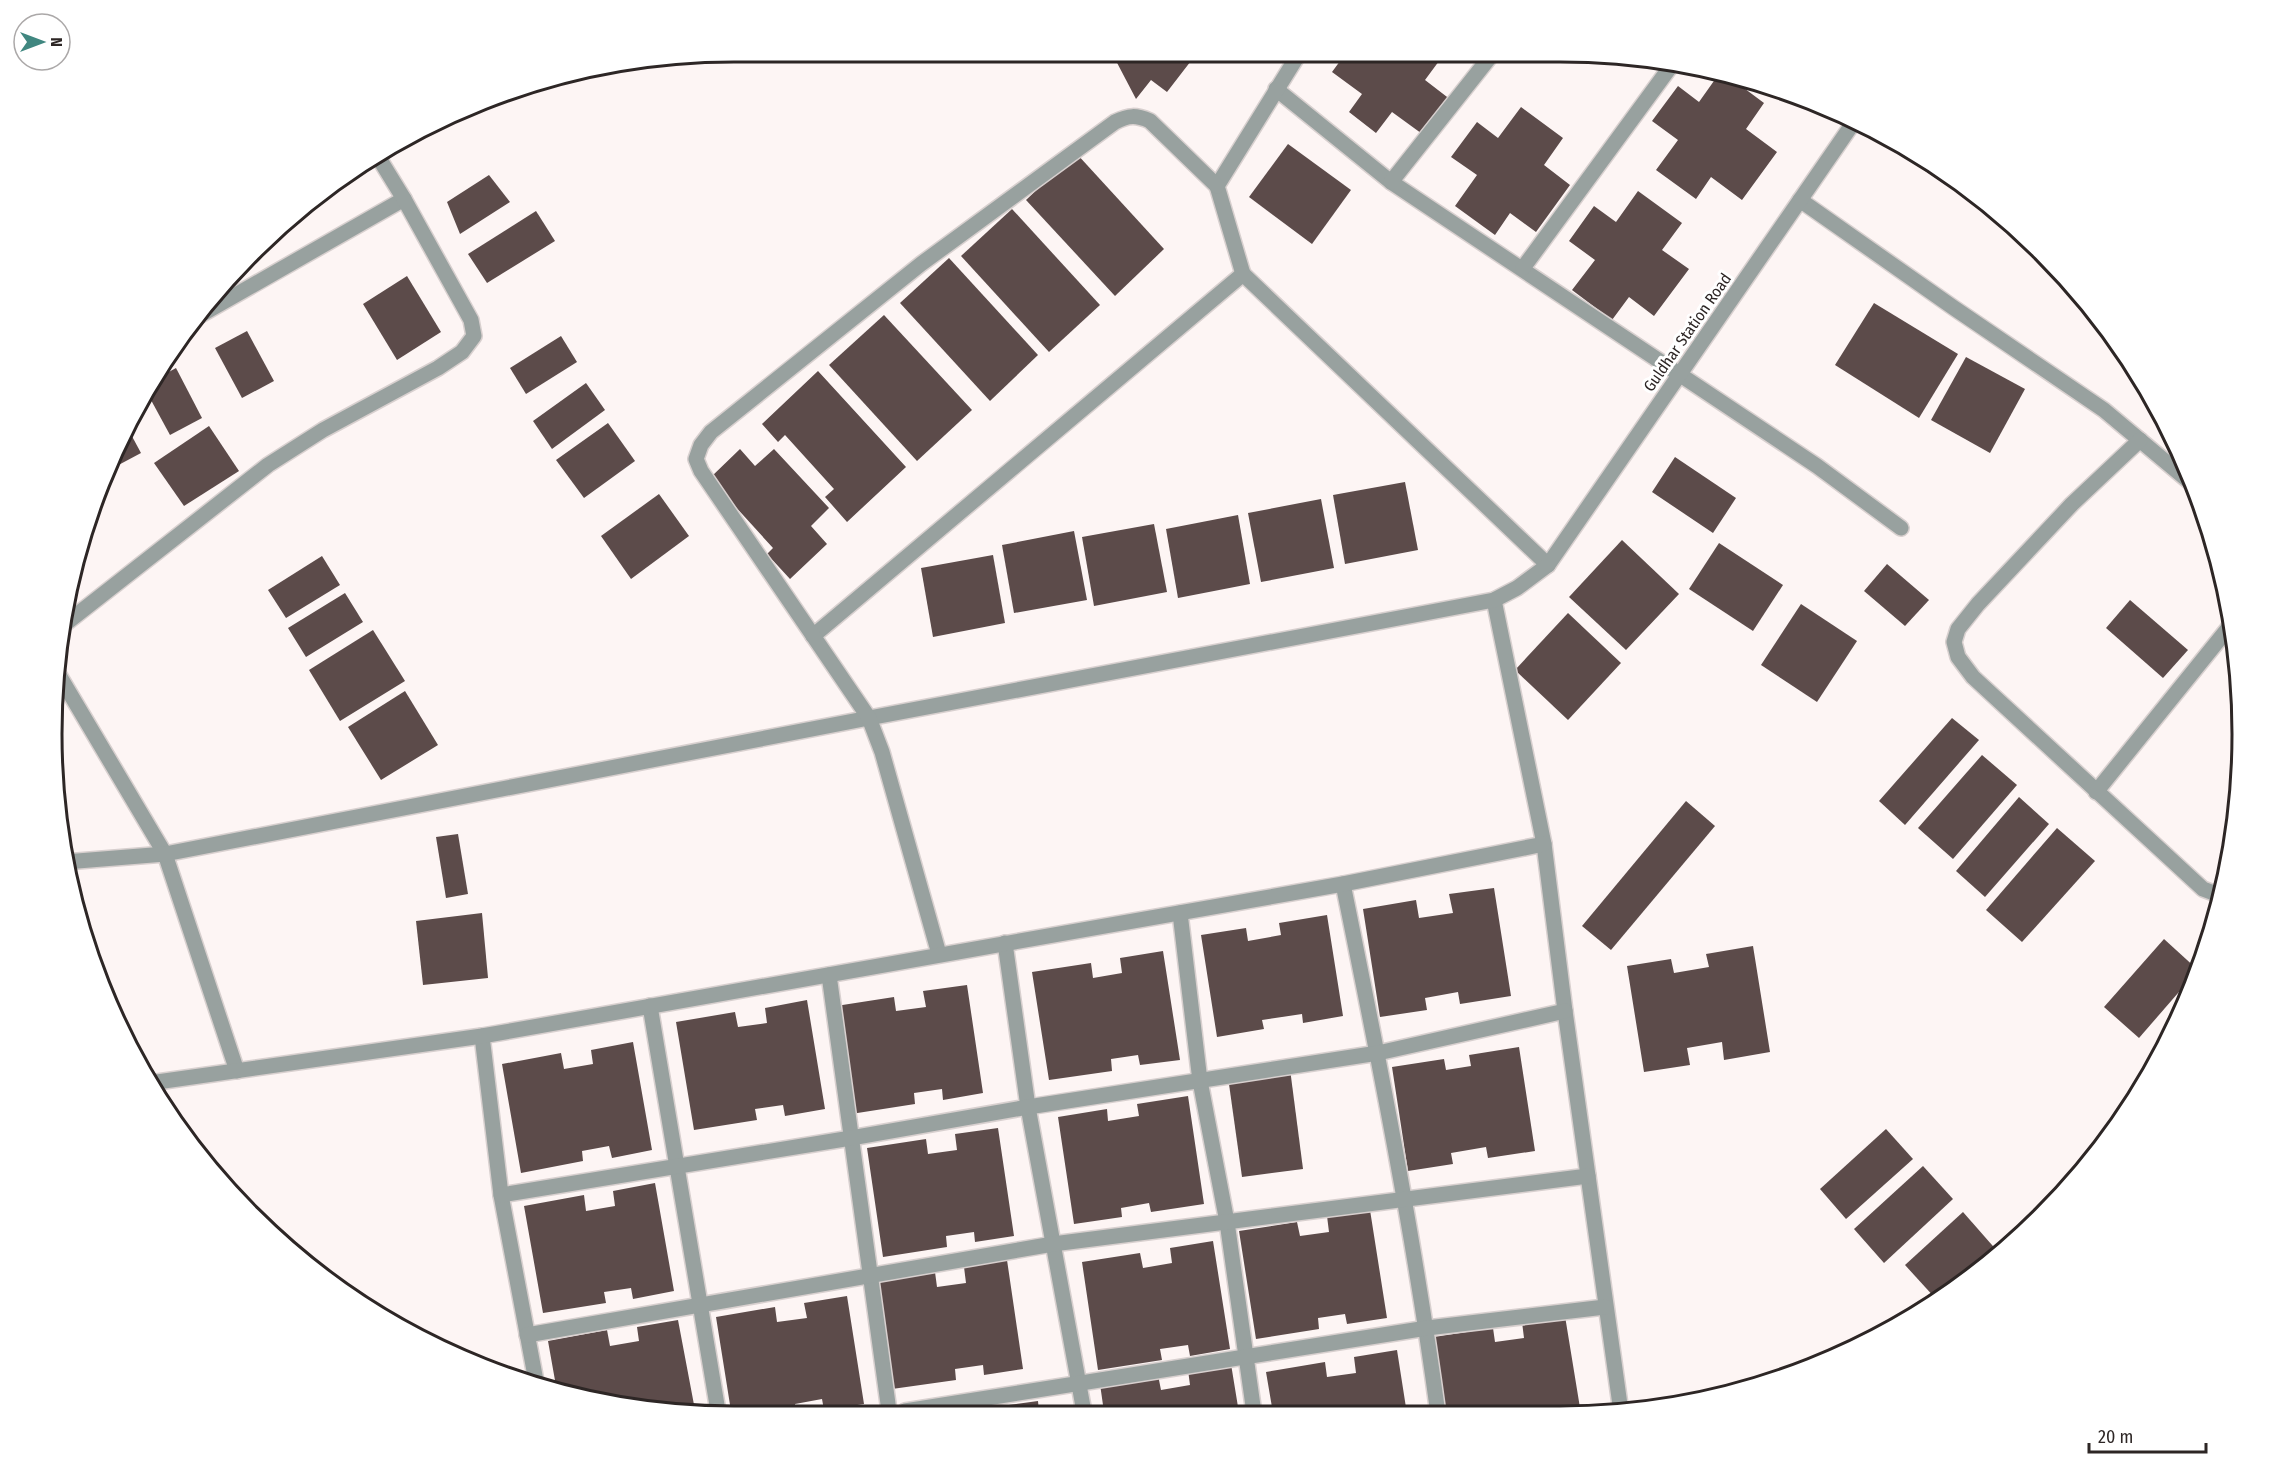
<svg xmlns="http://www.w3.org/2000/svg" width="2293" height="1467" viewBox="0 0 2293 1467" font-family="'Fira Sans Condensed',sans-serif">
  <rect width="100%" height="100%" fill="#fdf5f4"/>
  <g fill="#5c4b4a">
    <path d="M 1114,57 L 1194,57 L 1167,92 L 1151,80 L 1136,99 Z"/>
    <path d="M 1343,57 L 1384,57 L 1389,61 L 1392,57 L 1442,57 L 1425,80 L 1451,100 L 1425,136 L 1392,112 L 1376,133 L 1349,112 L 1362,94 L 1332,72 Z"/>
    <path d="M 1721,71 L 1764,103 L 1746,129 L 1777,152 L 1742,200 L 1711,177 L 1696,199 L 1656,170 L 1678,140 L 1652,121 L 1678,86 L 1699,102 Z"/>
    <path d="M 1521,107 L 1563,138 L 1544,165 L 1570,185 L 1536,232 L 1510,213 L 1495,235 L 1455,206 L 1477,175 L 1451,157 L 1477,122 L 1498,138 Z"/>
    <path d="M 1875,131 L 1949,180 L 1946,185 L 1872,135 Z"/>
    <path d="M 1288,144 L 1351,190 L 1312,244 L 1249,197 Z"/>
    <path d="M 1076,153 L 1164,249 L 1115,296 L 1026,200 Z"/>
    <path d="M 489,175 L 510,202 L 460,234 L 447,202 Z"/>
    <path d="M 1638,191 L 1682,223 L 1662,250 L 1689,269 L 1654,316 L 1629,297 L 1612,320 L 1572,290 L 1595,260 L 1569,241 L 1594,206 L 1616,222 Z"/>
    <path d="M 1012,209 L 1100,305 L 1049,352 L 961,256 Z"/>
    <path d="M 536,211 L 555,241 L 487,283 L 468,254 Z"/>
    <path d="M 949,258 L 1038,355 L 990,401 L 900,303 Z"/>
    <path d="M 407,276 L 441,332 L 397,360 L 363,304 Z"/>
    <path d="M 1874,303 L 1958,354 L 1919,418 L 1835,365 Z"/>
    <path d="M 884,315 L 972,410 L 917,461 L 829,365 Z"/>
    <path d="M 247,331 L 274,381 L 242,398 L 215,348 Z"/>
    <path d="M 561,336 L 577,362 L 526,394 L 510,368 Z"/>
    <path d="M 1966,357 L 2025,389 L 1990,453 L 1931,420 Z"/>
    <path d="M 176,368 L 202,418 L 170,435 L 145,389 L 149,383 Z"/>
    <path d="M 818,371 L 906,467 L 847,522 L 825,497 L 834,489 L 785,435 L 778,442 L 762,424 Z"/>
    <path d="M 586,383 L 605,410 L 552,449 L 533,421 Z"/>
    <path d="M 608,423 L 635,461 L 584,498 L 556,460 Z"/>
    <path d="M 209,426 L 239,471 L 184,506 L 154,463 Z"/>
    <path d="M 127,427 L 141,453 L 111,469 L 109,465 Z"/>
    <path d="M 740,449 L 755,466 L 774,449 L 829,508 L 811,526 L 827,544 L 790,579 L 767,554 L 773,548 L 723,493 L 711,477 Z"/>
    <path d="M 1675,457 L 1736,498 L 1713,533 L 1652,492 Z"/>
    <path d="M 1405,482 L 1418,550 L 1345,564 L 1333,495 Z"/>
    <path d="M 659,494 L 689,536 L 631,579 L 601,536 Z"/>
    <path d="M 1321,499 L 1334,568 L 1261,582 L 1248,513 Z"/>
    <path d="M 1238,515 L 1250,584 L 1178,598 L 1166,529 Z"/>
    <path d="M 1154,524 L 1167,592 L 1094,606 L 1082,537 Z"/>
    <path d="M 1074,531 L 1087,600 L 1014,613 L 1002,545 Z"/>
    <path d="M 1622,540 L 1679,594 L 1626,650 L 1569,597 Z"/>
    <path d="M 1719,543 L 1783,585 L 1753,631 L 1689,589 Z"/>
    <path d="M 993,555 L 1005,623 L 933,637 L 921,568 Z"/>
    <path d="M 322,556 L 340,585 L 286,618 L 268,590 Z"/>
    <path d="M 1887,564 L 1929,600 L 1905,626 L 1864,591 Z"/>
    <path d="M 345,593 L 363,622 L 306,657 L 288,628 Z"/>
    <path d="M 2130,600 L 2188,650 L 2163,678 L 2106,628 Z"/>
    <path d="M 1801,604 L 1857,641 L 1817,702 L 1761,665 Z"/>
    <path d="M 1568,613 L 1621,663 L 1568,720 L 1515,670 Z"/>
    <path d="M 373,630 L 405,681 L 340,721 L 309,670 Z"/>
    <path d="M 405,691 L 438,745 L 381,780 L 348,727 Z"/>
    <path d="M 1952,718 L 1979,740 L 1905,825 L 1879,801 Z"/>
    <path d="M 1982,755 L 2017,785 L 1953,859 L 1918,828 Z"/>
    <path d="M 2019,797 L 2049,824 L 1985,897 L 1956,871 Z"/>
    <path d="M 1686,801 L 1715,826 L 1611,950 L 1582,926 Z"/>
    <path d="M 2057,828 L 2095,861 L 2022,942 L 1986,910 Z"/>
    <path d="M 458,834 L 468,894 L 446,898 L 436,837 Z"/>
    <path d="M 1494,888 L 1511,996 L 1460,1004 L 1458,992 L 1425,998 L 1427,1010 L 1380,1017 L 1363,909 L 1416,900 L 1419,918 L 1453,913 L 1449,894 Z"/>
    <path d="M 482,913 L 488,978 L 423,985 L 416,921 Z"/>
    <path d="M 1327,915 L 1343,1016 L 1303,1023 L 1302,1014 L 1262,1020 L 1264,1029 L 1217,1037 L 1201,935 L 1246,928 L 1248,941 L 1281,935 L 1279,923 Z"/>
    <path d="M 2164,939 L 2198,970 L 2139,1038 L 2104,1007 Z"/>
    <path d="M 1753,946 L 1770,1052 L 1724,1060 L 1722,1042 L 1687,1048 L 1690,1065 L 1644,1072 L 1627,966 L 1671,959 L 1674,973 L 1709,967 L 1706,954 Z"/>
    <path d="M 1163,951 L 1180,1060 L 1140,1065 L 1138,1055 L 1111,1059 L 1112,1071 L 1049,1080 L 1032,972 L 1091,963 L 1093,978 L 1122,973 L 1120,958 Z"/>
    <path d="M 967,985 L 983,1093 L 943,1100 L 942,1089 L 914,1093 L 915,1104 L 851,1114 L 836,1006 L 894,997 L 896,1011 L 926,1007 L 923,991 Z"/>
    <path d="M 807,1000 L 825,1109 L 785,1116 L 783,1105 L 755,1109 L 757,1120 L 694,1130 L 676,1022 L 735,1012 L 738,1027 L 767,1023 L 765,1008 Z"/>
    <path d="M 633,1042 L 652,1150 L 612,1158 L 609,1146 L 582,1151 L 583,1161 L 521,1173 L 502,1064 L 561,1053 L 564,1069 L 593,1064 L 591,1050 Z"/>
    <path d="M 1519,1047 L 1535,1151 L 1488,1158 L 1486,1147 L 1451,1153 L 1453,1164 L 1408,1171 L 1392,1067 L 1444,1059 L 1446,1070 L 1471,1066 L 1469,1055 Z"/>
    <path d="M 1290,1069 L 1303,1169 L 1242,1177 L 1228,1077 Z"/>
    <path d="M 1188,1096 L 1204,1204 L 1151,1212 L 1149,1203 L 1121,1208 L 1122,1217 L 1074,1224 L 1058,1117 L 1107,1109 L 1108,1121 L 1139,1116 L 1137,1104 Z"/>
    <path d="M 998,1128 L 1014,1236 L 975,1242 L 974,1232 L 946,1236 L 947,1247 L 883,1257 L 867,1148 L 926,1139 L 928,1154 L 957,1150 L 955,1134 Z"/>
    <path d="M 1886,1129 L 1913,1159 L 1846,1219 L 1820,1189 Z"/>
    <path d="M 1923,1166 L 1953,1199 L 1884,1263 L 1854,1229 Z"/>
    <path d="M 655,1183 L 674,1291 L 633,1299 L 631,1288 L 604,1292 L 606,1303 L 543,1313 L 524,1206 L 584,1195 L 586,1211 L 615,1206 L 613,1191 Z"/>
    <path d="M 1370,1210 L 1387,1318 L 1347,1324 L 1345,1314 L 1318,1318 L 1319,1329 L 1256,1339 L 1239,1231 L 1297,1222 L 1300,1236 L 1329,1232 L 1327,1216 Z"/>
    <path d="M 1963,1212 L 1999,1253 L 1975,1275 L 1936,1299 L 1905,1265 Z"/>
    <path d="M 1213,1241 L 1230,1349 L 1190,1356 L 1188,1345 L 1160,1349 L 1162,1360 L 1098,1370 L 1082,1262 L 1140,1253 L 1143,1268 L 1172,1263 L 1170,1248 Z"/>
    <path d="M 1007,1260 L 1023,1369 L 984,1375 L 983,1365 L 955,1369 L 956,1380 L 892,1389 L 877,1281 L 935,1272 L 937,1287 L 966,1283 L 964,1267 Z"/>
    <path d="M 847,1296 L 864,1404 L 824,1410 L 822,1399 L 795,1404 L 796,1411 L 731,1411 L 716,1317 L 775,1307 L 777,1322 L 807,1318 L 804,1303 Z"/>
    <path d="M 1565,1316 L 1581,1414 L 1446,1414 L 1434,1337 L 1493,1328 L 1495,1342 L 1524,1338 L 1522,1322 Z"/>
    <path d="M 678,1320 L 695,1410 L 645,1410 L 556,1386 L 548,1341 L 607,1330 L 610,1346 L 639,1341 L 637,1327 Z"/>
    <path d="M 1397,1350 L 1407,1414 L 1273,1413 L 1266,1372 L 1325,1362 L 1327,1377 L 1356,1373 L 1354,1357 Z"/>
    <path d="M 1231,1364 L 1239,1413 L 1104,1412 L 1100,1384 L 1158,1375 L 1161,1390 L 1190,1385 L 1188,1370 Z"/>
    <path d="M 1038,1401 L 1039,1412 L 994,1412 L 994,1407 Z"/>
  </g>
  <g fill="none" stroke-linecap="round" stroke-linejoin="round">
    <defs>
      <g id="street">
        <path d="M 1276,89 L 1391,182 L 1817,466 L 1901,528"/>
        <path d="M 1391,182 L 1490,57"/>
        <path d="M 1800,200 L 1954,308 L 2104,410 L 2191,483"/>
        <path d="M 1523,268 L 1674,62"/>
        <path d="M 1243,274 L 1217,186 L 1297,57"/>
        <path d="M 190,321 L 404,199"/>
        <path d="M 2140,440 L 2072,504 L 1978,604 L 1958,629 L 1954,642 L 1958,657 L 1973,677 L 2203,889 L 2219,895"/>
        <path d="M 1494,600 L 1544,844 L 1565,1011 L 1621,1412"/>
        <path d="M 65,624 L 268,465 L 323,430 L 438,368 L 462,352 L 474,336 L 471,320 L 404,199 L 377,155"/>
        <path d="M 813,636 L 1243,274 L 1548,565"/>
        <path d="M 56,670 L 165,854 L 237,1071"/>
        <path d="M 2096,792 L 2230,626"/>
        <path d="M 65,862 L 165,854 L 869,718 L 1494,600 L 1517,588 L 1548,565 L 1856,119"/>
        <path d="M 1343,884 C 1379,1060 1414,1236 1438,1414"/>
        <path d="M 1180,913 L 1200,1081 L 1227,1222 L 1254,1413"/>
        <path d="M 1005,943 L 1028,1107 L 1084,1412"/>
        <path d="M 939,954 L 882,752 L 869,718 L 701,471 L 696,459 L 701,445 L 711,432 L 921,264 L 1115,122 C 1129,115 1136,115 1150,121 L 1217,186"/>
        <path d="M 829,975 L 889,1411"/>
        <path d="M 650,1006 L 718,1411"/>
        <path d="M 482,1036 L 501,1195 L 536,1381"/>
        <path d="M 150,1083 L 482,1036 L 1343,884 L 1544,844"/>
        <path d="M 501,1195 L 851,1138 L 1028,1107 L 1378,1053 L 1565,1011"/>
        <path d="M 527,1335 L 1053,1244 L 1588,1176"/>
        <path d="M 905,1411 L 1427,1328 L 1605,1307"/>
      </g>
    </defs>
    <use href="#street" stroke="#d8d0cf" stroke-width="18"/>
    <use href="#street" stroke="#98a19f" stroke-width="15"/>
  </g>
  <g text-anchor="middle" stroke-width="6" stroke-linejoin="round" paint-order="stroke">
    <g font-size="16" fill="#2d2625" stroke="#fff">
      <text transform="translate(1687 332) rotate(-55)" y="6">Guldhar Station Road</text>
    </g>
  </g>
  <path d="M0 0H2293V1467H0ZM734 62H1560A672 672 0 0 1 2232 734V734A672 672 0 0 1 1560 1406H734A672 672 0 0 1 62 734V734A672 672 0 0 1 734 62Z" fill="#fff" fill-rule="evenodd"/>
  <path fill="none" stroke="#2d2625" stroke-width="3" d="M734 62H1560A672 672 0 0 1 2232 734V734A672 672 0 0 1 1560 1406H734A672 672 0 0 1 62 734V734A672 672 0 0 1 734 62Z"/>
  <g transform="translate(42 42) rotate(90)"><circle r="28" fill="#ffffff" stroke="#aba8a8" stroke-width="1.5"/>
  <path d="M0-4.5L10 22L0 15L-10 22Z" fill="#408780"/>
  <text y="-9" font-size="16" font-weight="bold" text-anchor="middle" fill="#2d2625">N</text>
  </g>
  <path d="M2089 1443v9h117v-9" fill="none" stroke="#2d2625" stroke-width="3"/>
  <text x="2098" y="1443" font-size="18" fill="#2d2625" stroke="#ffffff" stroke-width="4.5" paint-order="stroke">20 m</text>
</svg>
